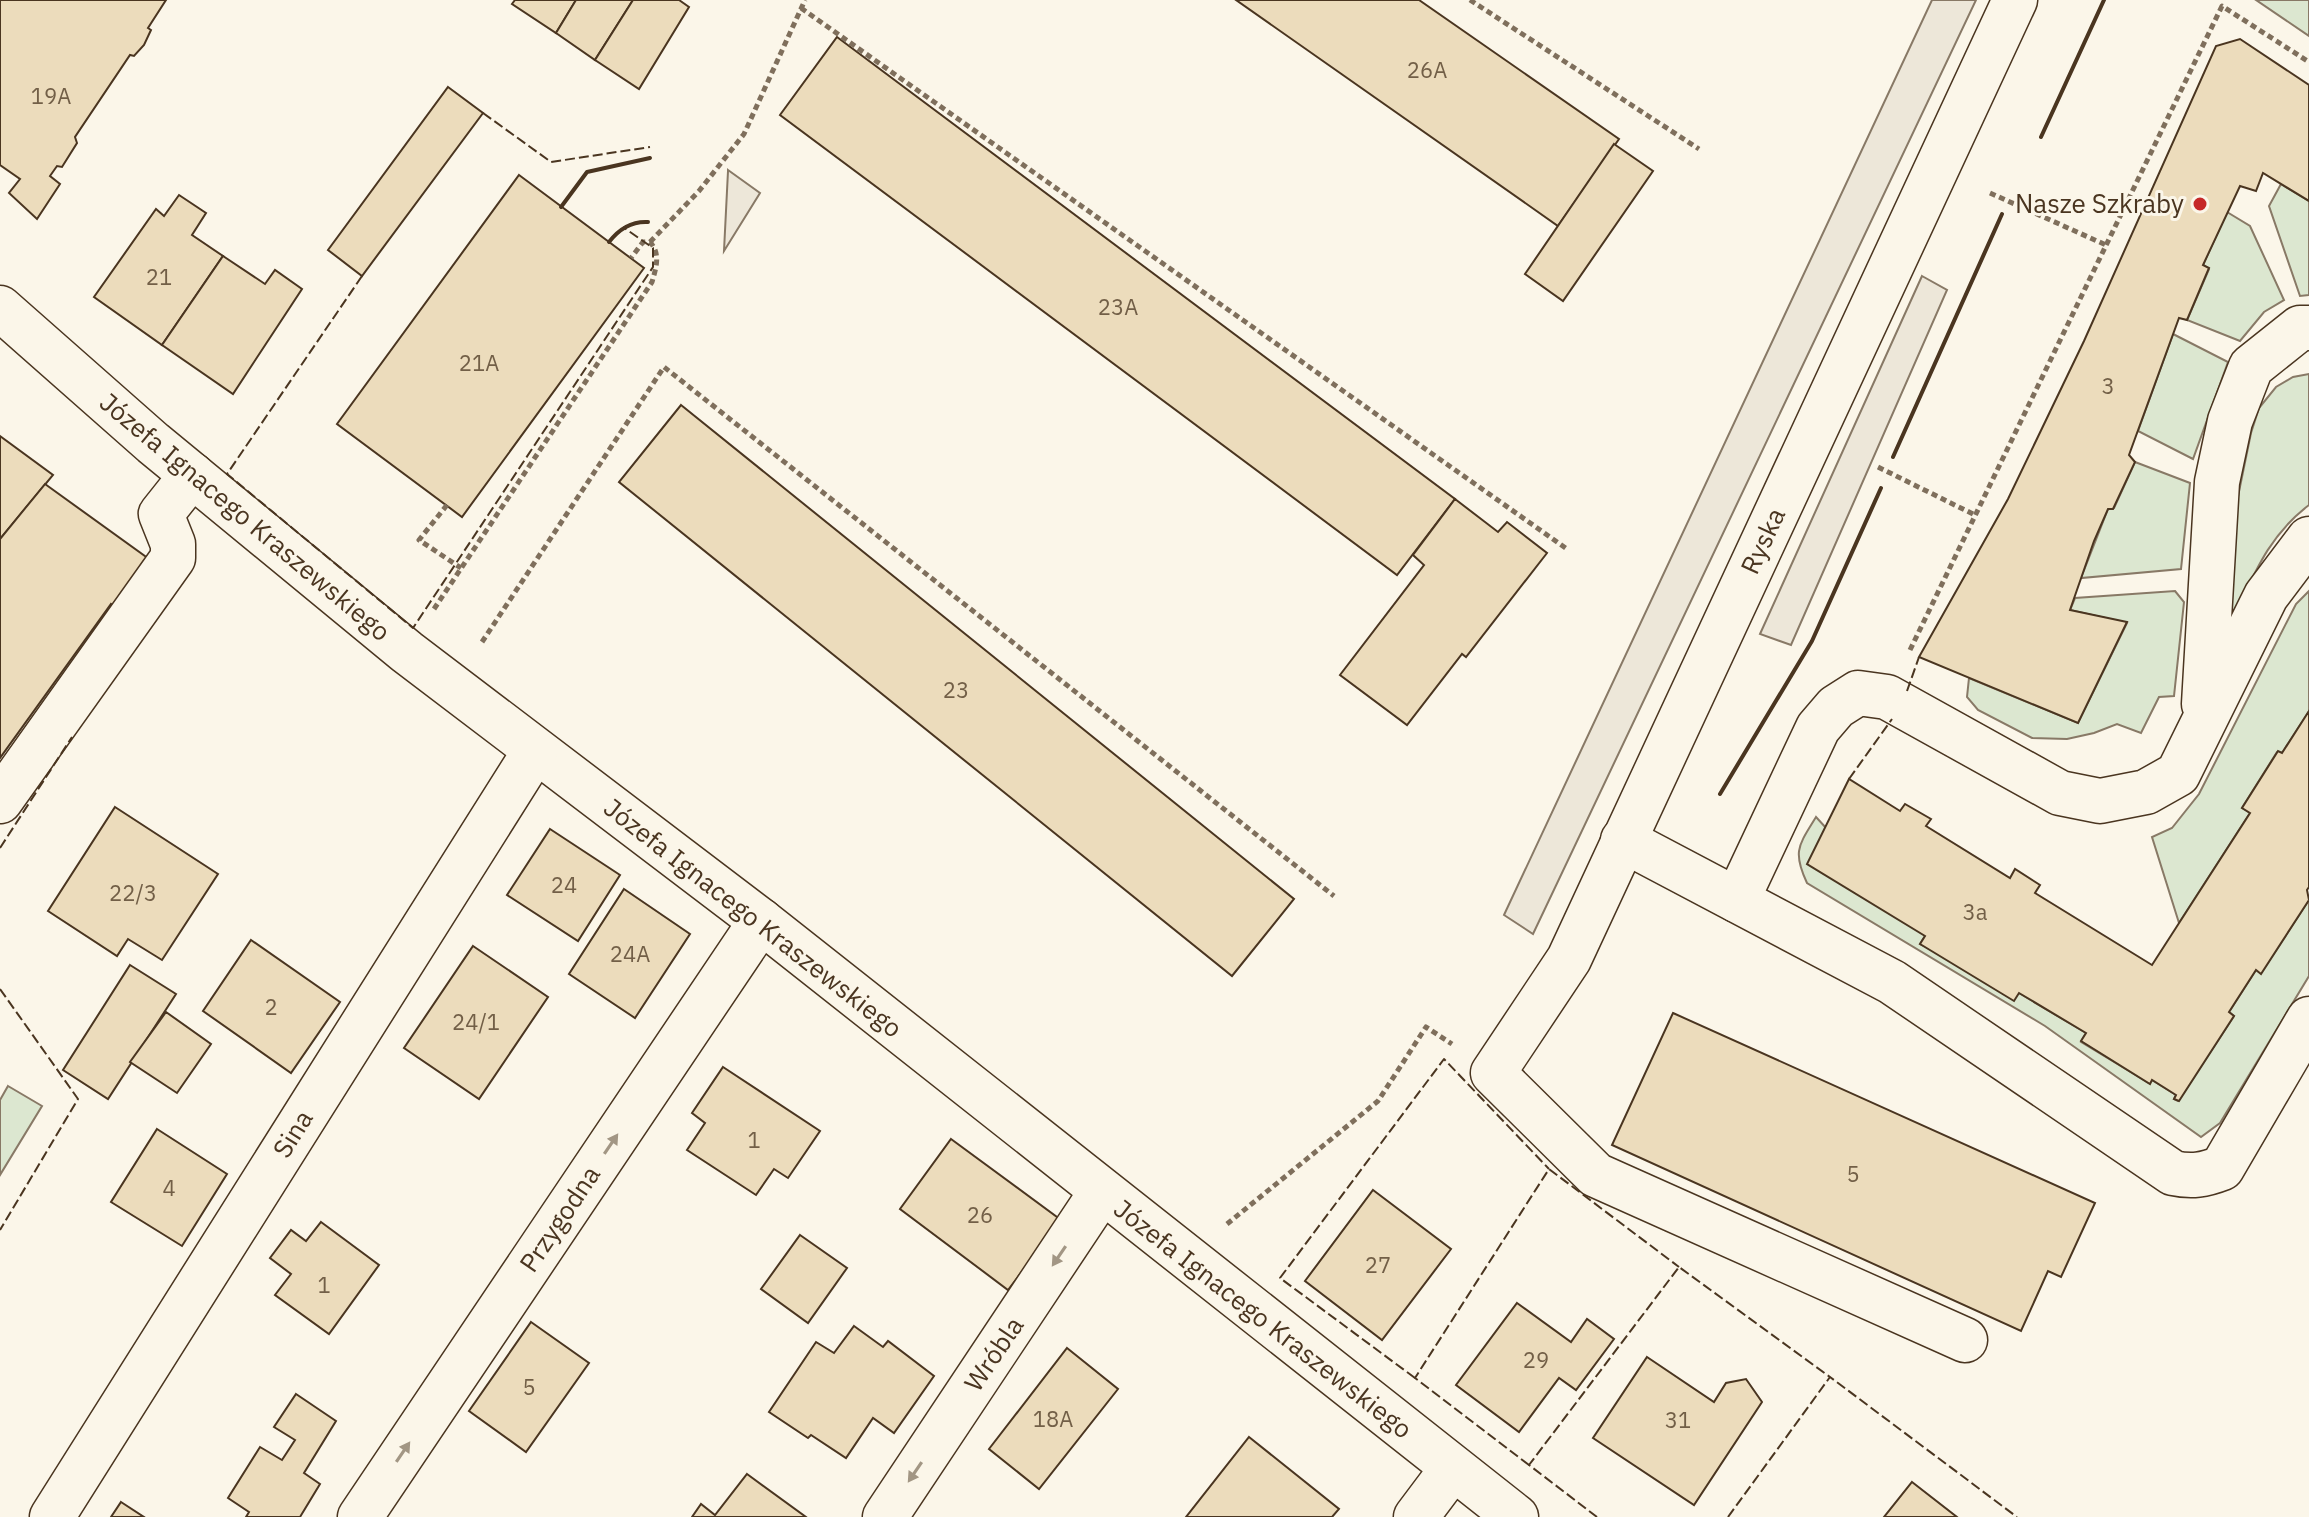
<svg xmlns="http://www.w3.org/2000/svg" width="2309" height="1517" viewBox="0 0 2309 1517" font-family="'IBM Plex Sans',sans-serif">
  <rect width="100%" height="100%" fill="#fbf6e9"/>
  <g fill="#dce7d0" stroke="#887966" stroke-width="2">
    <path d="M 2256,0 L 2309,0 L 2309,36 Z"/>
    <path d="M 2281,184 L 2309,201 L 2309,295 L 2300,296 L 2269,206 Z"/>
    <path d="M 2227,212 L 2250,226 L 2284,300 L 2264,312 L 2240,341 L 2187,320 L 2209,269 L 2203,265 Z"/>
    <path d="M 2173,334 L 2228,362 L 2193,459 L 2138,431 Z"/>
    <path d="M 2309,374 L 2309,505 C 2272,533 2257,567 2238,608 L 2232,611 L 2228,608 L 2234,516 L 2251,433 L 2259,408 L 2276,387 L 2293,377 Z"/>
    <path d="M 2135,462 L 2190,483 L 2181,569 L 2081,578 L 2108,509 L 2114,508 Z"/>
    <path d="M 2175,591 L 2184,602 L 2174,696 L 2159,697 L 2141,733 L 2117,724 L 2094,733 L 2067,739 L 2032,738 L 1978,710 L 1967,697 L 1969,678 L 2078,723 L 2127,623 L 2070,610 L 2075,598 Z"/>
    <path d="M 2309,591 L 2309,711 L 2282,753 L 2277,752 L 2242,808 L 2250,813 L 2179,923 L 2152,837 L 2172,828 L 2199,794 L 2296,604 Z"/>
    <path d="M 1816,817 L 1925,936 L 1920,944 L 2019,993 L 2086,1033 L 2081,1042 L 2149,1083 L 2152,1080 L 2176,1095 L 2174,1099 L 2178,1101 L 2234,1016 L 2229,1012 L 2256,970 L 2261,973 L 2309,900 L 2309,976 L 2220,1123 L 2201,1137 L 2045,1026 L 1807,883 C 1792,851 1799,845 1816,817 Z"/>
    <path d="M 8,1086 L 42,1106 L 0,1175 L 0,1100 Z"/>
  </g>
  <g fill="#ede7d9" stroke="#887966" stroke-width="2">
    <path d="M 1932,0 L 1976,0 L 1533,934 L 1504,915 Z"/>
    <path d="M 728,170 L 760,193 L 724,251 L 728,171 Z"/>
    <path d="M 1922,276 L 1947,290 L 1791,645 L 1760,634 Z"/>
  </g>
  <g fill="#ecdcbc" stroke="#4a3520" stroke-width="2">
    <path d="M 0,0 L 166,0 L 148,28 L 151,30 L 144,45 L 134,56 L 130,55 L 75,137 L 77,143 L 62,167 L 57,166 L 50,176 L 60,184 L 37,219 L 9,193 L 20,179 L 0,165 Z"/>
    <path d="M 515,0 L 576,0 L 556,33 L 512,4 Z"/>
    <path d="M 576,0 L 633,0 L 595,60 L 556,33 Z"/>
    <path d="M 633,0 L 679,0 L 689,7 L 639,89 L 595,60 Z"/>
    <path d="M 1236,0 L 1419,0 L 1619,139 L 1558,226 Z"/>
    <path d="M 837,37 L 1455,499 L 1397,575 L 780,115 Z"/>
    <path d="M 2240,39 L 2309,85 L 2309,201 L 2263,173 L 2256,191 L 2240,186 L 2203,265 L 2209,268 L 2187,320 L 2179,318 L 2129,455 L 2135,462 L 2113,509 L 2108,509 L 2094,541 L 2070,610 L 2127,622 L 2078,723 L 1919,657 L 2008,499 L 2084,341 L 2216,46 Z"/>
    <path d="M 448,87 L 483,113 L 362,276 L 328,250 Z"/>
    <path d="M 1614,144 L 1653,171 L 1563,301 L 1525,274 Z"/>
    <path d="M 519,175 L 644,268 L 462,517 L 337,424 Z"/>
    <path d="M 179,195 L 206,213 L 192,235 L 223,256 L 162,345 L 94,297 L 156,209 L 164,216 Z"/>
    <path d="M 223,256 L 265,284 L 275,270 L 302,289 L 233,394 L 162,345 Z"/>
    <path d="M 681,405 L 1294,899 L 1232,976 L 619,482 Z"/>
    <path d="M 0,436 L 53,475 L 0,539 Z"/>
    <path d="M 45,484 L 149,559 L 115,607 L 111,604 L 0,758 L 0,539 Z"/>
    <path d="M 1455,499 L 1498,532 L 1507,522 L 1547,553 L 1466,657 L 1462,654 L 1407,725 L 1340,675 L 1424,565 L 1413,555 Z"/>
    <path d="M 2309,711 L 2309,887 L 2307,890 L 2309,900 L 2261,974 L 2256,970 L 2229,1012 L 2234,1016 L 2179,1101 L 2174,1099 L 2176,1095 L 2152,1080 L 2150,1084 L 2081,1041 L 2086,1033 L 2019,993 L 2014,1001 L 1920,944 L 1925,936 L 1807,864 L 1849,779 L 1900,811 L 1905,804 L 1931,819 L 1926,826 L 2010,878 L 2015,869 L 2040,885 L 2035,893 L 2152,965 L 2250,813 L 2242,808 L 2278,751 L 2282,753 Z"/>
    <path d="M 115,807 L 218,874 L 162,960 L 128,939 L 117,956 L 48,911 Z"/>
    <path d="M 550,829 L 620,875 L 578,941 L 507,895 Z"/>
    <path d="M 624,889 L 690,934 L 635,1018 L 569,974 Z"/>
    <path d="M 251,940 L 340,1002 L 291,1073 L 203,1011 Z"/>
    <path d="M 473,946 L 548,997 L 479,1099 L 404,1048 Z"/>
    <path d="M 130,965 L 176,994 L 108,1099 L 63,1070 Z"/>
    <path d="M 166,1012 L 211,1044 L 177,1093 L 130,1062 Z"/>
    <path d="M 1673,1013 L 2095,1203 L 2061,1277 L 2048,1271 L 2021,1331 L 1612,1145 Z"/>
    <path d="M 723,1067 L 820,1131 L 788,1178 L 774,1169 L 756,1195 L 687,1150 L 705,1123 L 692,1113 Z"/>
    <path d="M 157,1129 L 227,1174 L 182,1246 L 111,1202 Z"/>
    <path d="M 951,1139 L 1061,1220 L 1008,1290 L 900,1209 Z"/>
    <path d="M 1373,1190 L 1451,1249 L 1382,1340 L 1305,1281 Z"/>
    <path d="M 321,1222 L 379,1265 L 329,1334 L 275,1295 L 291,1274 L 270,1258 L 291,1230 L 306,1241 Z"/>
    <path d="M 800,1235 L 847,1268 L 808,1323 L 761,1289 Z"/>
    <path d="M 1517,1303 L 1571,1342 L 1587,1319 L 1614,1339 L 1576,1390 L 1559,1378 L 1519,1432 L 1456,1385 Z"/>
    <path d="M 531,1322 L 589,1363 L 526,1452 L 469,1411 Z"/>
    <path d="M 854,1326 L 883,1347 L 888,1341 L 934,1376 L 894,1433 L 873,1418 L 846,1458 L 811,1435 L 808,1438 L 769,1412 L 816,1342 L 834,1353 Z"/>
    <path d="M 1067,1348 L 1118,1389 L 1039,1489 L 989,1449 Z"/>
    <path d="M 1647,1357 L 1714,1402 L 1726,1383 L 1746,1379 L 1762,1402 L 1694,1505 L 1593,1438 Z"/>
    <path d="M 296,1394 L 336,1421 L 304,1473 L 320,1484 L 300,1517 L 246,1517 L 249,1512 L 228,1498 L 260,1447 L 282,1460 L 295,1440 L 274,1427 Z"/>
    <path d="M 1249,1437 L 1339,1509 L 1332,1517 L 1186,1517 Z"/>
    <path d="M 747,1474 L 806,1517 L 692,1517 L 701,1504 L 715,1515 Z"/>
    <path d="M 1912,1482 L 1957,1517 L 1884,1517 Z"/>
    <path d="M 121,1502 L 144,1517 L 111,1517 Z"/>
  </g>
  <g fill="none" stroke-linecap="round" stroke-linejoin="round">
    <defs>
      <g id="minor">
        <path d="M 0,308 L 153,443 L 407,652 L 761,921 L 1516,1517"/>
        <path d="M 2204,704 L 2217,482 L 2230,421 L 2251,367 L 2300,328 L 2309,328"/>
        <path d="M 0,801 L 173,558 L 173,544 L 161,514 L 192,475"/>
        <path d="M 1623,840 L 1892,982 L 2173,1173 C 2192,1177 2204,1175 2222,1168 L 2309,1019"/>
        <path d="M 1737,900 L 1818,728 L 1836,707 L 1858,693 L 1887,697 L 2060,793 L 2100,801 L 2146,792 L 2178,774 L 2266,596 L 2309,539"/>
        <path d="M 1965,1340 L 1596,1175 L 1493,1073 L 1569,959 L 2015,0"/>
        <path d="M 52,1517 L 535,751"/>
        <path d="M 360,1517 L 761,921"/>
        <path d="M 885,1517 L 1102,1191"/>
        <path d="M 1416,1517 L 1452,1469"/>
      </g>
    </defs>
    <use href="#minor" stroke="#4a3520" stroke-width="47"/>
    <g stroke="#7f6f5c" stroke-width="5" stroke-dasharray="6 4" stroke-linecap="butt">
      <path d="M 1470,0 L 1699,149"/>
      <path d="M 801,8 L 1567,549"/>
      <path d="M 1990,193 L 2106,245"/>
      <path d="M 650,242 L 699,191 L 744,134 L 805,0"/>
      <path d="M 1878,467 L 1975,515"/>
      <path d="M 447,505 L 419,540 L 461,568"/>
      <path d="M 434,609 L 652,282 C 656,268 661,254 650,242 L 643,242 L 631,258"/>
      <path d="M 482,642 L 664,367 L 1334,896"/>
      <path d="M 1910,650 L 2222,6 L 2309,62"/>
      <path d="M 1227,1224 L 1378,1101 L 1426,1027 L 1452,1044"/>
    </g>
    <use href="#minor" stroke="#fbf6e9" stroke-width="44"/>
    <g stroke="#4a3520" stroke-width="2" stroke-dasharray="10 4" stroke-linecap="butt">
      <path d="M 483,113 L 551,162 L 650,147"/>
      <path d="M 362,276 L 227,474 L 413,628 L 653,267 L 653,248 L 623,227"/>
      <path d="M 1907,691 L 1919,657"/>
      <path d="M 1849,779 L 1892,719"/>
      <path d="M 0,848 L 72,737"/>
      <path d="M 0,989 L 78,1099 L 0,1230"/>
      <path d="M 1415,1378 L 1280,1278 L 1444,1059 L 1549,1169"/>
      <path d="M 1529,1465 L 1415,1378 L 1549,1169 L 1679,1267"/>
      <path d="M 1597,1517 L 1529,1465 L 1679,1267 L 1830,1377"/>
      <path d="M 1728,1517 L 1830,1377 L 2017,1517"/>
    </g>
    <g stroke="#4a3520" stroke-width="4">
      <path d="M 2041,137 L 2104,0"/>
      <path d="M 561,207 L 587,172 L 650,158"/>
      <path d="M 609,242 C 619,229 631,221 648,222"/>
      <path d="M 1893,457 L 2002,214"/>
      <path d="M 1720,794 L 1812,641 L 1881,488"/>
    </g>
  </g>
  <defs><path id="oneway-solid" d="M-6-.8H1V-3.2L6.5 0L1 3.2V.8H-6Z" transform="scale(2)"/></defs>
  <g fill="#a29684">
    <use href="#oneway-solid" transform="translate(611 1144) rotate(-56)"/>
    <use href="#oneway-solid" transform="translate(1059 1256) rotate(124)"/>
    <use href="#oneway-solid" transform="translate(403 1452) rotate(-56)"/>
    <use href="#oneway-solid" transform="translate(915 1472) rotate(124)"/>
  </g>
  <circle fill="#c62828" stroke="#fbf6e9" stroke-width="3" cx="2200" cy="204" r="8"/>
  <g text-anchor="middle" stroke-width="6" stroke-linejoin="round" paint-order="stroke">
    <g font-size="22" fill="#725f47">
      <text x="1427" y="78">26A</text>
      <text x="51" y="104">19A</text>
      <text x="159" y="285">21</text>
      <text x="1118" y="315">23A</text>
      <text x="479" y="371">21A</text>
      <text x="2108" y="394">3</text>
      <text x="956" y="698">23</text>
      <text x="564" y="893">24</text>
      <text x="133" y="901">22/3</text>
      <text x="1975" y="920">3a</text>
      <text x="630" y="962">24A</text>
      <text x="271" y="1015">2</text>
      <text x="476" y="1030">24/1</text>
      <text x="754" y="1148">1</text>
      <text x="1853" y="1182">5</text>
      <text x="169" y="1196">4</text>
      <text x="980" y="1223">26</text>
      <text x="1378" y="1273">27</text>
      <text x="324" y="1293">1</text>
      <text x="1536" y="1368">29</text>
      <text x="529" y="1395">5</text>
      <text x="1053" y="1427">18A</text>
      <text x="1678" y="1428">31</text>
    </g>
    <g font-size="26" fill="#4a3520" stroke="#fbf6e9" text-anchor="end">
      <text x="2184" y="213">Nasze Szkraby</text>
    </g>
    <g font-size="26" fill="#4a3520" stroke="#fbf6e9">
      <text transform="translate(245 517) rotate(40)" y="9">Józefa Ignacego Kraszewskiego</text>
      <text transform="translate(1763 541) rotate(-65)" y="9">Ryska</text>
      <text transform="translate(753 918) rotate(38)" y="9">Józefa Ignacego Kraszewskiego</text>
      <text transform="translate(293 1134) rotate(-58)" y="9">Sina</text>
      <text transform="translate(560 1219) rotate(-56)" y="9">Przygodna</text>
      <text transform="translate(1263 1319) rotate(38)" y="9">Józefa Ignacego Kraszewskiego</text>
      <text transform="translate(994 1354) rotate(-56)" y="9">Wróbla</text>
    </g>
  </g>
</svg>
